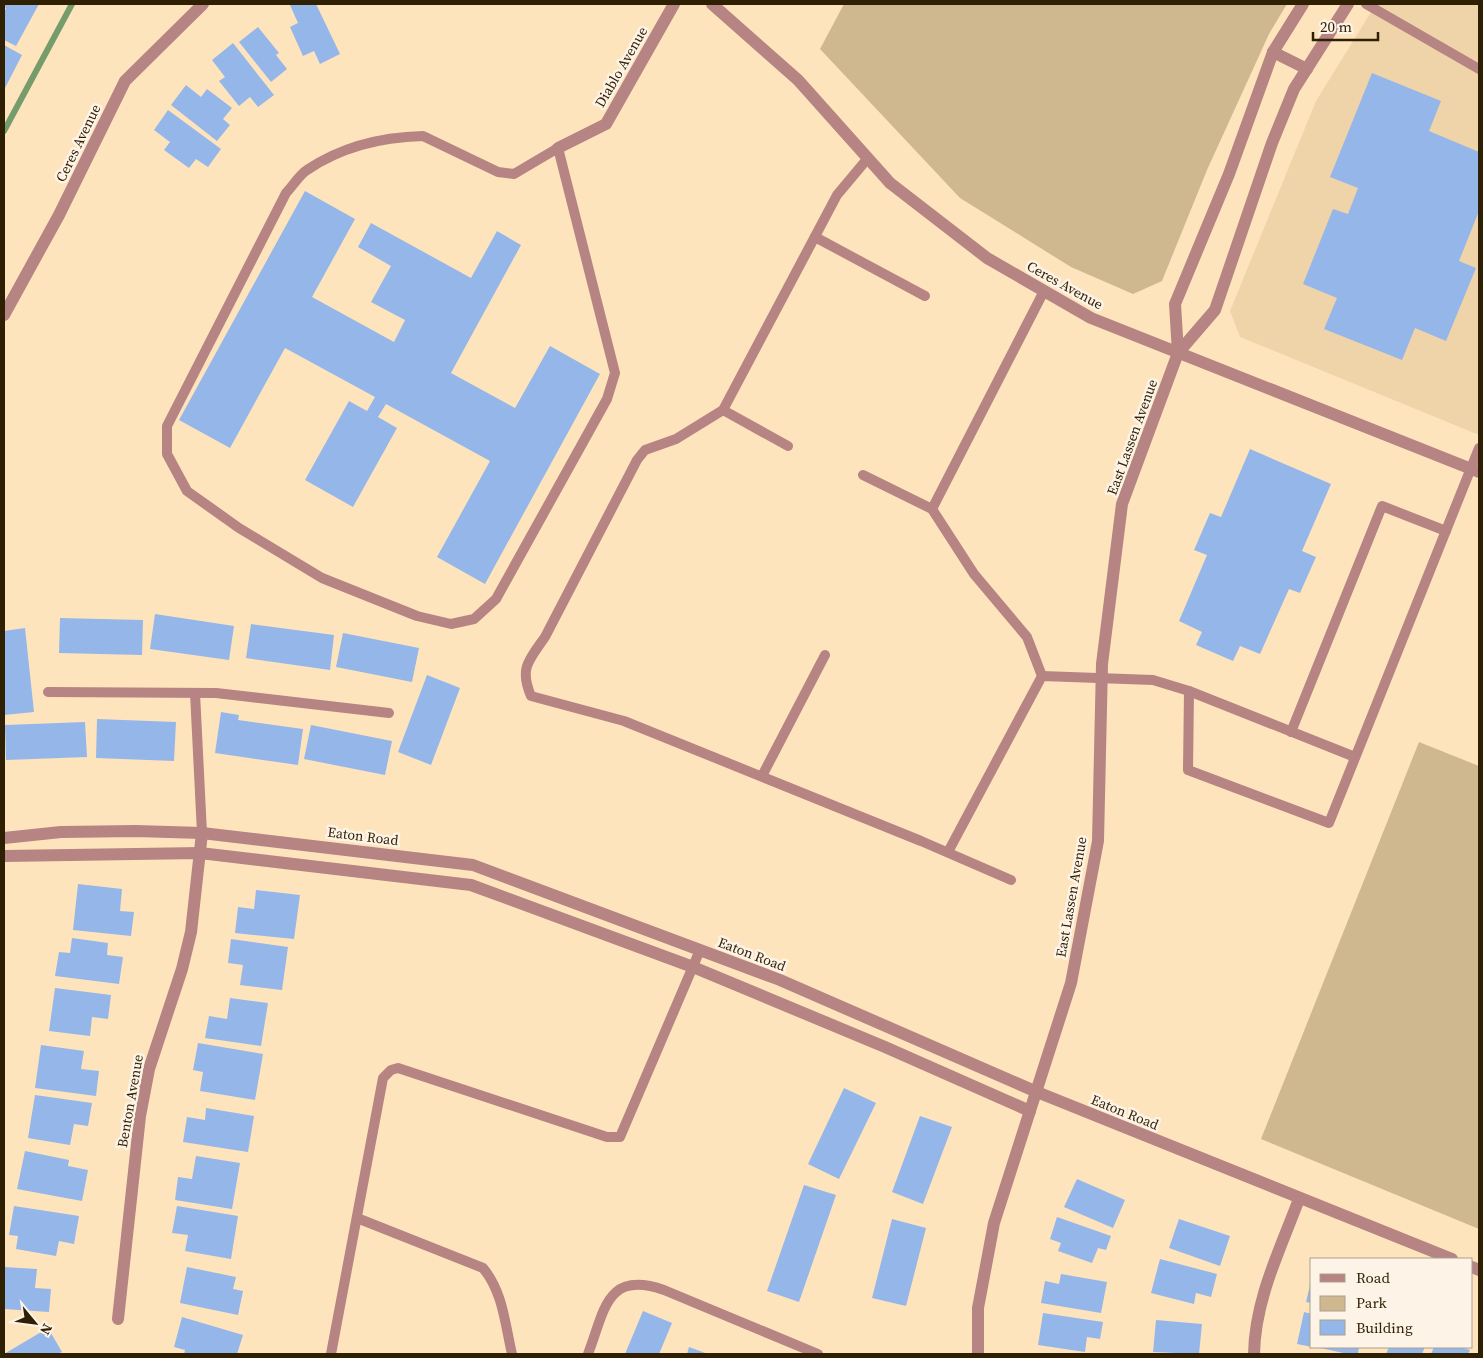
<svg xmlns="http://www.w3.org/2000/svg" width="1483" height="1358" viewBox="0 0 1483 1358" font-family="'Source Serif 4',serif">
  <rect width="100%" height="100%" fill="#fee4bd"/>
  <path fill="#f0d4a9" d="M 1376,4 L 1479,4 L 1479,435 L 1240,337 L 1230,311 L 1316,101 Z"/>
  <g fill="#cfb790">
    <path d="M 844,4 L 1287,4 L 1269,34 L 1207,170 L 1162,281 L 1133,294 L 1071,267 L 960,198 L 820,49 Z"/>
    <path d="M 1419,742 L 1479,766 L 1479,1229 L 1261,1139 Z"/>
  </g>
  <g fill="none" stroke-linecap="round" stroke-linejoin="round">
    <path stroke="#769c6b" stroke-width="6" d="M 4,131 L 72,4"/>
  </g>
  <g fill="#95b6e9">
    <path d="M 4,4 L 39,4 L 16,46 L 4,40 L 4,11 L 6,9 Z"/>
    <path d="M 294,4 L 316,4 L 340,54 L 320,64 L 314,51 L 303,56 L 290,27 L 298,23 L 290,5 Z"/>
    <path d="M 258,27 L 279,53 L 276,55 L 287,69 L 271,82 L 239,42 Z"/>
    <path d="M 233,43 L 274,95 L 258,107 L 250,97 L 239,106 L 219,81 L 225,77 L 212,60 Z"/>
    <path d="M 4,45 L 22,55 L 4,90 Z"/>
    <path d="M 1372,73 L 1441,101 L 1429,131 L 1479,152 L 1479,211 L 1459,261 L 1476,268 L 1446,341 L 1415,328 L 1402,360 L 1324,329 L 1337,298 L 1303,284 L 1333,209 L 1348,214 L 1358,188 L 1330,177 Z"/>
    <path d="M 186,85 L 201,97 L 207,89 L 232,108 L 223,119 L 230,125 L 217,141 L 171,105 Z"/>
    <path d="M 168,110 L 221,149 L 208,167 L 196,159 L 189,168 L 164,150 L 170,142 L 154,130 Z"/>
    <path d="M 305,191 L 355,219 L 312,297 L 394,342 L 405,320 L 371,302 L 391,266 L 358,247 L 371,223 L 471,278 L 497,231 L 521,245 L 451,373 L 515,408 L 550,346 L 600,374 L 485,584 L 437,557 L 490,461 L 386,404 L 378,417 L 397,428 L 353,507 L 305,480 L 349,401 L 367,411 L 375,397 L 285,348 L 230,448 L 179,420 Z"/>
    <path d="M 1250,449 L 1331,484 L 1302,551 L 1316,557 L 1300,593 L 1289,589 L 1260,654 L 1240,646 L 1233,661 L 1196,645 L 1202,632 L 1179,621 L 1207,555 L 1194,550 L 1210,513 L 1221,517 Z"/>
    <path d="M 155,614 L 234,626 L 229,660 L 150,649 Z"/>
    <path d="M 60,618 L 143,620 L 142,655 L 59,653 Z"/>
    <path d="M 251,624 L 334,635 L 330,670 L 246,658 Z"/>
    <path d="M 25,628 L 34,712 L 4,715 L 4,631 Z"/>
    <path d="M 343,633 L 419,648 L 412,682 L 336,667 Z"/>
    <path d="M 427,675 L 460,688 L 431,765 L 398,752 Z"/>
    <path d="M 221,712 L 239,715 L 238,720 L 303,729 L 298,765 L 215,753 Z"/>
    <path d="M 97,719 L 176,722 L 174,761 L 96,758 Z"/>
    <path d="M 85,722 L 87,757 L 6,760 L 5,725 Z"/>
    <path d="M 311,725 L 392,741 L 385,775 L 304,759 Z"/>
    <path d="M 78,884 L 122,889 L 120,911 L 134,912 L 131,936 L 73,930 Z"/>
    <path d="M 256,890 L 300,895 L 294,939 L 235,933 L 238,907 L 254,909 Z"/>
    <path d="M 72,938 L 108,943 L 107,955 L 123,957 L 119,984 L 55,976 L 59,952 L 70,953 Z"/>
    <path d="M 231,939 L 288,947 L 282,990 L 240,985 L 243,965 L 228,963 Z"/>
    <path d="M 55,988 L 111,995 L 108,1019 L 92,1017 L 90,1036 L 49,1031 Z"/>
    <path d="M 230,998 L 268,1003 L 261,1046 L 205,1038 L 209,1016 L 227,1019 Z"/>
    <path d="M 198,1043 L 263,1054 L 255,1100 L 200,1091 L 203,1072 L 193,1070 Z"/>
    <path d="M 41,1045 L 84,1051 L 81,1069 L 99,1071 L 96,1096 L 35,1088 Z"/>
    <path d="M 844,1088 L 876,1103 L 839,1179 L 808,1164 Z"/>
    <path d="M 35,1095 L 92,1103 L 88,1126 L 74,1124 L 70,1145 L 28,1138 Z"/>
    <path d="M 206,1108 L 254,1116 L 248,1152 L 183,1142 L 187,1117 L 205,1120 Z"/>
    <path d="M 920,1116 L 952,1127 L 923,1204 L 892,1192 Z"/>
    <path d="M 25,1151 L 69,1160 L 68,1166 L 88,1170 L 82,1201 L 17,1189 Z"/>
    <path d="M 196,1156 L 240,1163 L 232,1209 L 175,1200 L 178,1177 L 192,1179 Z"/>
    <path d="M 1077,1179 L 1125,1200 L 1113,1228 L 1064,1207 Z"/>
    <path d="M 804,1185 L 836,1195 L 799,1302 L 767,1291 Z"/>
    <path d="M 14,1206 L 79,1216 L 74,1244 L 59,1241 L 56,1256 L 16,1249 L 18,1236 L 9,1235 Z"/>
    <path d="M 177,1206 L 238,1216 L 231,1259 L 185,1251 L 188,1235 L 172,1233 Z"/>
    <path d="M 1057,1217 L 1111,1236 L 1106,1250 L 1098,1248 L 1092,1263 L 1058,1251 L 1061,1243 L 1050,1239 Z"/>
    <path d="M 892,1219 L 926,1228 L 906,1306 L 872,1298 Z"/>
    <path d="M 1179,1219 L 1230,1236 L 1220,1266 L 1169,1248 Z"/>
    <path d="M 1160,1259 L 1217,1274 L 1211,1297 L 1196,1293 L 1194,1304 L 1151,1293 Z"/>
    <path d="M 4,1267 L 37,1269 L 35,1288 L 51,1289 L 49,1312 L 4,1309 Z"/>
    <path d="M 187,1267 L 236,1277 L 233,1289 L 243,1291 L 238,1315 L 180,1303 Z"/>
    <path d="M 1061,1274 L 1107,1282 L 1101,1313 L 1041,1303 L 1045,1281 L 1059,1284 Z"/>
    <path d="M 1311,1281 L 1312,1281 L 1312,1303 L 1306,1302 Z"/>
    <path d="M 643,1311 L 672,1323 L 659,1354 L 625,1354 Z"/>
    <path d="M 1304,1312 L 1312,1314 L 1312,1347 L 1297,1344 Z"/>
    <path d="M 1043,1313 L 1103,1322 L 1100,1339 L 1087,1337 L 1085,1352 L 1038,1345 Z"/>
    <path d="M 182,1317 L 243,1335 L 237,1354 L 184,1354 L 185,1350 L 174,1347 Z"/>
    <path d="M 1156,1320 L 1202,1324 L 1199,1354 L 1153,1352 Z"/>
    <path d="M 48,1328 L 62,1352 L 57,1354 L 4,1354 Z"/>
    <path d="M 689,1347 L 708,1354 L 687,1354 Z"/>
    <path d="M 1316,1347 L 1359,1347 L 1358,1354 L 1348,1354 Z"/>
    <path d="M 1389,1347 L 1425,1347 L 1422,1354 L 1386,1354 Z"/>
    <path d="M 1434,1347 L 1461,1347 L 1470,1350 L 1468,1354 L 1431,1354 Z"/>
  </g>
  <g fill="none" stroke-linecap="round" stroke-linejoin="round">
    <g stroke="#b78484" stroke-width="10">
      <path d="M 1366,4 L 1479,69"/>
      <path d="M 423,136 L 498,172 L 514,174 L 558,148 L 615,373 L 607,399 L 496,599 L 474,619 L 451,624 L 417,616 L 322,578 L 239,528 L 187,491 L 167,454 L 167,426 L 286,193 C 293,186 299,175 307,170 C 341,147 383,137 423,136 Z"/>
      <path d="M 868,158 L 837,195 L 723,410 L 676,439 L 645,450 L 637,460 L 545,637 C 529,660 519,668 531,696 L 624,721 L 921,841 L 1011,880"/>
      <path d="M 815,237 L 925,296"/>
      <path d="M 723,410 L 788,446"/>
      <path d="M 863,475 L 932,509 L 974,574 L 1027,637 L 1042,676"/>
      <path d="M 932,509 L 1044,291"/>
      <path d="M 1189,691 L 1188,770 L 1329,823 L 1479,448"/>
      <path d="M 48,692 L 216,693 L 389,713"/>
      <path d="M 195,693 L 202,833"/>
      <path d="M 1291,732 L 1382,506 L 1446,531"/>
      <path d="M 762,776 L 825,655"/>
      <path d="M 948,852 L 1042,676 L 1153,680 L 1189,691 L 1355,757"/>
      <path d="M 357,1218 L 483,1268 C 503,1292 505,1324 512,1354"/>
      <path d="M 331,1354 L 383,1078 L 391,1070 L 398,1068 L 607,1137 L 620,1137 L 700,950"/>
      <path d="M 588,1354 C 605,1310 606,1270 664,1290 L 818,1354"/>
    </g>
    <g stroke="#b78484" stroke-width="12">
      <path d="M 712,4 L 798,80 L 890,183 L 987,258 L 1091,318 L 1479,472"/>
      <path d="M 1273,52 L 1307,69"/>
      <path d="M 558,148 L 606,124 L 674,4"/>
      <path d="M 4,315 L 59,215 L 125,81 L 203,4"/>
      <path d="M 1178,353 L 1175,304 L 1229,174 L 1273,52 L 1303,4"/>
      <path d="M 118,1319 L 140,1116 L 149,1069 L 182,969 L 191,932 L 202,833"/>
      <path d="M 978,1354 L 978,1308 L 994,1223 L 1071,983 L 1098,841 L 1102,664 L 1122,504 L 1178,353 L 1215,310 L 1272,143 L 1294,89 L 1348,4"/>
      <path d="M 1254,1354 C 1255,1299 1280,1250 1299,1199"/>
    </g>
    <g stroke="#b78484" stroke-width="12">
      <path d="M 4,838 L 61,832 L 136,831 L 202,833 L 473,865 L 780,980 L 1037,1092 L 1452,1259"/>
      <path d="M 4,856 L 200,853 L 471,885 L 693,967 L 885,1047 L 1030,1111"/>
      <path d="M 1472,1267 L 1479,1270"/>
    </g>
  </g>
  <g text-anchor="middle" stroke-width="5" stroke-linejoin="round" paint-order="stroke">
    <g font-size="14" fill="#2f1f03" stroke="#fdf4e7">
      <text transform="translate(621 67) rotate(-60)" y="5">Diablo Avenue</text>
      <text transform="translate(78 143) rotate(-64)" y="5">Ceres Avenue</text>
      <text transform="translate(1065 285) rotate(29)" y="5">Ceres Avenue</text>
      <text transform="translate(1132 437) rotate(-70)" y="5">East Lassen Avenue</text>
      <text transform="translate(363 836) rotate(7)" y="5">Eaton Road</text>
      <text transform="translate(1071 897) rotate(-80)" y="5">East Lassen Avenue</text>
      <text transform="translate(752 954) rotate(21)" y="5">Eaton Road</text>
      <text transform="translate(130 1101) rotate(-80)" y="5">Benton Avenue</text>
      <text transform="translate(1125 1112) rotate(22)" y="5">Eaton Road</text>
    </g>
  </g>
  <rect width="1483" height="1358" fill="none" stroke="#2f1f03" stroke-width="10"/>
  <rect x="1310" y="1258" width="162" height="90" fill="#fdf4e7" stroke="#ab9f8c"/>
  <rect x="1320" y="1274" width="25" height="8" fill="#b78484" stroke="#ab9f8c"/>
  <text x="1356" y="1283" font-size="15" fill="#2f1f03">Road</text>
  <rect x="1320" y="1296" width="25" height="15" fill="#cfb790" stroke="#ab9f8c"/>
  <text x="1356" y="1308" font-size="15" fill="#2f1f03">Park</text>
  <rect x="1320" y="1320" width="25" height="15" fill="#95b6e9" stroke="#ab9f8c"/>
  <text x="1356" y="1333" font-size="15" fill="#2f1f03">Building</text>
  <g transform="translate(35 1323) rotate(119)" stroke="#fdf4e7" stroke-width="4" paint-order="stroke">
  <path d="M0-4L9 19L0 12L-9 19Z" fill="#2f1f03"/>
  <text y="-8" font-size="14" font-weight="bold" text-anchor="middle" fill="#2f1f03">N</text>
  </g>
  <path d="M1313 32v8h65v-8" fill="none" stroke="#2f1f03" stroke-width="2.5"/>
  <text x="1320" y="32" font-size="15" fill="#2f1f03" stroke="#fdf4e7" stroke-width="4" paint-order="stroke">20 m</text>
</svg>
